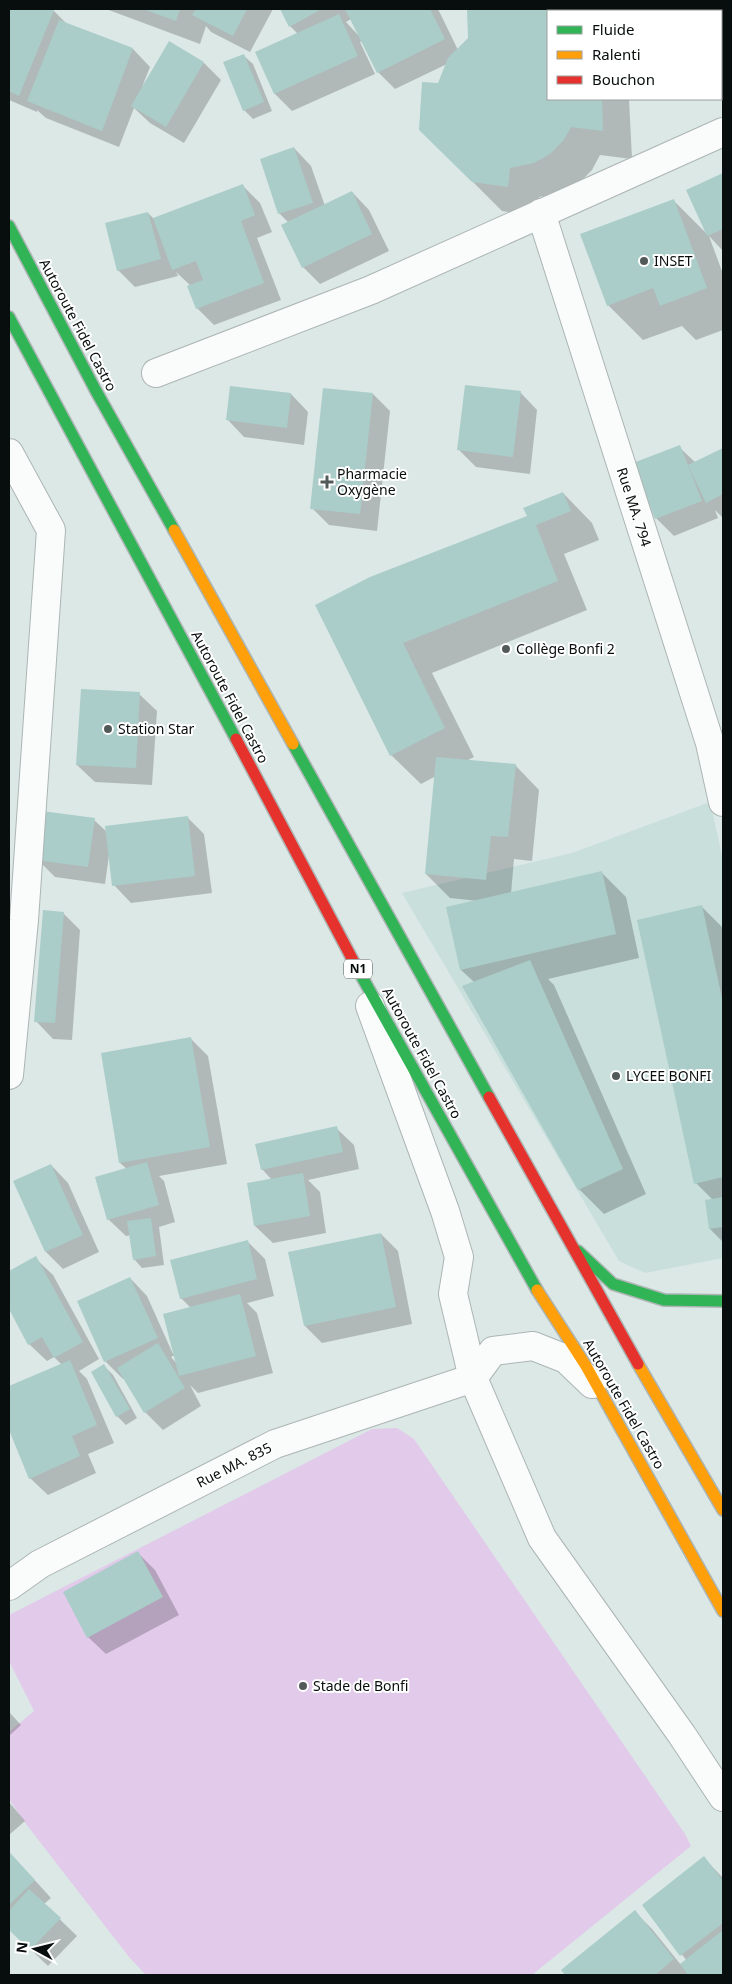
<svg xmlns="http://www.w3.org/2000/svg" width="732" height="1984" viewBox="0 0 732 1984" font-family="'Noto Sans',sans-serif">
  <rect width="100%" height="100%" fill="#dce8e6"/>
  <path fill="#c8dfdb" d="M 710,802 L 723,860 L 723,1258 L 645,1273 L 619,1261 L 402,893 L 572,853 Z"/>
  <path fill="#e1caea" d="M 397,1428 L 414,1439 L 685,1834 L 691,1846 L 532,1975 L 146,1975 L 129,1957 L 26,1824 L 9,1799 L 9,1732 L 34,1711 L 9,1661 L 9,1615 L 372,1429 Z"/>
  <g fill="#0003" fill-rule="evenodd">
    <path d="M 9,9 L 48,9 L 54,11 L 67,24 L 133,49 L 150,67 L 142,87 L 170,43 L 204,63 L 221,80 L 184,143 L 150,123 L 134,108 L 119,147 L 46,118 L 37,110 L 37,112 L 9,100 Z"/>
    <path d="M 106,9 L 273,9 L 250,52 L 211,32 L 206,26 L 200,44 Z"/>
    <path d="M 281,9 L 438,9 L 458,50 L 469,39 L 468,9 L 589,9 L 591,11 L 548,11 L 548,99 L 629,99 L 632,159 L 600,155 L 592,170 L 579,183 L 563,192 L 539,197 L 537,216 L 502,211 L 420,129 L 447,64 L 395,89 L 378,72 L 362,41 L 360,42 L 375,74 L 292,111 L 275,94 L 257,52 L 298,34 L 290,26 ZM 351,19 L 359,36 L 346,22 Z"/>
    <path d="M 682,9 L 720,9 L 723,13 L 723,56 L 721,54 L 721,11 L 684,11 Z"/>
    <path d="M 244,56 L 253,64 L 272,111 L 253,119 L 244,110 Z"/>
    <path d="M 294,148 L 311,166 L 325,206 L 352,192 L 369,210 L 389,251 L 320,284 L 303,267 L 289,223 L 279,213 Z"/>
    <path d="M 723,174 L 723,251 L 709,236 L 723,274 L 723,330 L 696,340 L 682,326 L 643,340 L 608,305 L 673,200 L 707,234 L 688,190 Z"/>
    <path d="M 243,186 L 260,203 L 272,232 L 257,238 L 281,300 L 214,325 L 197,308 L 191,286 L 176,272 L 178,276 L 135,287 L 118,270 L 148,213 L 154,219 Z"/>
    <path d="M 520,392 L 537,410 L 530,474 L 476,467 L 459,450 Z"/>
    <path d="M 291,394 L 308,412 L 304,445 L 244,437 L 227,419 Z"/>
    <path d="M 373,394 L 390,411 L 377,531 L 329,525 L 312,508 Z"/>
    <path d="M 679,447 L 696,463 L 723,450 L 723,518 L 715,510 L 718,518 L 674,536 L 656,518 Z"/>
    <path d="M 563,493 L 592,523 L 599,540 L 564,554 L 587,610 L 432,673 L 474,757 L 466,761 L 515,765 L 539,790 L 532,861 L 514,859 L 511,894 L 602,873 L 626,897 L 639,958 L 548,979 L 554,985 L 646,1194 L 604,1214 L 579,1189 L 464,986 L 474,982 L 461,970 L 478,901 L 450,898 L 426,874 L 436,776 L 421,784 L 391,755 L 316,606 L 529,517 Z"/>
    <path d="M 139,694 L 157,711 L 152,785 L 95,782 L 77,765 Z"/>
    <path d="M 187,817 L 204,834 L 212,893 L 131,903 L 114,885 L 109,855 L 105,884 L 55,877 L 38,860 L 94,820 L 107,832 Z"/>
    <path d="M 702,907 L 723,928 L 723,1242 L 710,1229 L 713,1200 L 696,1183 Z"/>
    <path d="M 63,913 L 80,930 L 72,1040 L 53,1039 L 36,1021 Z"/>
    <path d="M 191,1039 L 208,1056 L 227,1164 L 159,1176 L 164,1181 L 175,1222 L 159,1227 L 164,1265 L 142,1268 L 134,1259 L 131,1235 L 126,1236 L 108,1219 L 127,1169 L 120,1163 Z"/>
    <path d="M 336,1128 L 354,1145 L 359,1169 L 308,1180 L 320,1192 L 326,1233 L 273,1243 L 255,1226 L 272,1180 L 262,1169 Z"/>
    <path d="M 51,1165 L 68,1183 L 99,1252 L 63,1269 L 46,1252 L 15,1181 Z"/>
    <path d="M 381,1234 L 398,1251 L 412,1324 L 322,1343 L 305,1326 Z"/>
    <path d="M 247,1241 L 265,1259 L 274,1296 L 247,1303 L 257,1313 L 273,1373 L 198,1393 L 190,1385 L 201,1406 L 163,1430 L 145,1412 L 125,1378 L 123,1379 L 106,1362 L 79,1302 L 130,1278 L 147,1296 L 173,1354 L 191,1308 L 181,1298 ZM 175,1355 L 177,1364 L 171,1357 Z"/>
    <path d="M 35,1258 L 53,1275 L 99,1359 L 79,1371 L 87,1379 L 114,1443 L 88,1454 L 96,1473 L 48,1495 L 30,1478 L 9,1427 L 9,1387 L 62,1365 L 54,1357 L 47,1361 L 29,1344 L 9,1307 L 9,1273 Z"/>
    <path d="M 104,1366 L 113,1375 L 137,1418 L 126,1425 L 117,1416 L 93,1373 Z"/>
    <path d="M 138,1553 L 155,1570 L 179,1615 L 106,1654 L 88,1637 Z"/>
    <path d="M 9,1712 L 21,1725 L 9,1736 Z"/>
    <path d="M 9,1802 L 25,1821 L 9,1835 Z"/>
    <path d="M 9,1852 L 51,1898 L 44,1904 L 77,1936 L 48,1966 L 9,1929 Z"/>
    <path d="M 704,1858 L 723,1878 L 723,1975 L 567,1975 L 563,1970 L 635,1912 L 652,1929 L 681,1965 L 687,1961 L 643,1905 Z"/>
  </g>
  <g fill="#aacdc9">
    <path d="M 9,9 L 54,10 L 19,96 L 9,91 Z"/>
    <path d="M 143,9 L 180,9 L 176,21 Z"/>
    <path d="M 196,9 L 247,9 L 233,36 L 192,15 Z"/>
    <path d="M 280,9 L 322,9 L 289,27 Z"/>
    <path d="M 345,9 L 430,9 L 445,39 L 377,73 Z"/>
    <path d="M 467,9 L 590,9 L 593,11 L 548,11 L 548,99 L 602,99 L 603,131 L 571,127 L 563,141 L 550,154 L 534,163 L 510,168 L 508,187 L 472,182 L 419,130 L 422,82 L 438,83 L 448,58 L 468,38 Z"/>
    <path d="M 680,9 L 719,9 L 723,14 L 723,58 L 721,55 L 721,11 L 683,11 Z"/>
    <path d="M 339,14 L 358,56 L 274,94 L 255,52 Z"/>
    <path d="M 59,20 L 133,48 L 102,131 L 27,101 Z"/>
    <path d="M 169,41 L 204,62 L 166,127 L 131,106 Z"/>
    <path d="M 244,54 L 264,102 L 243,111 L 223,62 Z"/>
    <path d="M 294,147 L 313,203 L 278,214 L 260,159 Z"/>
    <path d="M 723,173 L 723,229 L 707,236 L 686,190 Z"/>
    <path d="M 243,184 L 255,215 L 241,221 L 264,283 L 196,309 L 187,286 L 203,280 L 196,261 L 172,270 L 153,218 Z"/>
    <path d="M 352,191 L 372,234 L 302,268 L 281,225 Z"/>
    <path d="M 674,199 L 707,288 L 660,306 L 653,288 L 607,306 L 580,234 Z"/>
    <path d="M 148,212 L 161,259 L 117,271 L 105,223 Z"/>
    <path d="M 465,385 L 521,391 L 513,457 L 457,450 Z"/>
    <path d="M 230,386 L 291,393 L 287,428 L 226,420 Z"/>
    <path d="M 323,388 L 373,393 L 360,514 L 310,509 Z"/>
    <path d="M 680,445 L 702,501 L 655,519 L 633,463 Z"/>
    <path d="M 723,448 L 723,494 L 706,503 L 688,465 Z"/>
    <path d="M 563,492 L 571,511 L 536,525 L 558,581 L 403,643 L 445,728 L 390,756 L 315,605 L 370,577 L 527,516 L 523,508 Z"/>
    <path d="M 81,689 L 140,692 L 136,768 L 76,765 Z"/>
    <path d="M 436,757 L 516,764 L 508,837 L 491,836 L 486,880 L 425,874 Z"/>
    <path d="M 42,811 L 95,818 L 88,867 L 36,860 Z"/>
    <path d="M 188,816 L 195,876 L 112,886 L 105,826 Z"/>
    <path d="M 602,871 L 616,934 L 460,970 L 446,907 Z"/>
    <path d="M 702,905 L 723,1003 L 723,1177 L 694,1184 L 637,920 Z"/>
    <path d="M 43,910 L 64,912 L 55,1023 L 34,1022 Z"/>
    <path d="M 530,960 L 623,1169 L 578,1190 L 462,986 Z"/>
    <path d="M 191,1037 L 210,1147 L 119,1163 L 101,1053 Z"/>
    <path d="M 337,1126 L 343,1152 L 261,1170 L 255,1144 Z"/>
    <path d="M 147,1162 L 159,1205 L 107,1220 L 95,1177 Z"/>
    <path d="M 51,1164 L 83,1235 L 45,1252 L 13,1181 Z"/>
    <path d="M 303,1173 L 310,1216 L 254,1226 L 247,1183 Z"/>
    <path d="M 723,1197 L 723,1227 L 709,1229 L 705,1200 Z"/>
    <path d="M 151,1218 L 156,1256 L 133,1260 L 127,1221 Z"/>
    <path d="M 381,1233 L 396,1307 L 304,1326 L 288,1252 Z"/>
    <path d="M 248,1240 L 257,1279 L 180,1299 L 170,1260 Z"/>
    <path d="M 36,1256 L 83,1342 L 54,1358 L 42,1337 L 28,1345 L 9,1309 L 9,1271 Z"/>
    <path d="M 130,1277 L 158,1338 L 104,1362 L 77,1301 Z"/>
    <path d="M 240,1294 L 256,1356 L 179,1376 L 163,1314 Z"/>
    <path d="M 158,1343 L 185,1388 L 144,1413 L 117,1368 Z"/>
    <path d="M 70,1360 L 97,1425 L 72,1436 L 80,1456 L 29,1479 L 9,1430 L 9,1386 Z"/>
    <path d="M 104,1364 L 130,1409 L 116,1417 L 91,1372 Z"/>
    <path d="M 138,1551 L 163,1597 L 87,1638 L 63,1592 Z"/>
    <path d="M 9,1852 L 35,1880 L 9,1905 Z"/>
    <path d="M 704,1856 L 723,1881 L 723,1923 L 680,1956 L 642,1905 Z"/>
    <path d="M 29,1889 L 61,1918 L 30,1950 L 9,1930 L 9,1911 Z"/>
    <path d="M 635,1910 L 674,1959 L 655,1975 L 565,1975 L 561,1970 Z"/>
    <path d="M 723,1930 L 723,1975 L 688,1975 L 680,1964 Z"/>
  </g>
  <g fill="none" stroke-linecap="round" stroke-linejoin="round">
    <defs>
      <g id="street">
        <path d="M 541,213 L 710,743 L 723,802"/>
        <path d="M 156,373 L 371,290 L 723,132"/>
        <path d="M 9,453 L 51,530 L 24,920 L 9,1075"/>
        <path d="M 370,1006 L 445,1211 L 459,1257 L 453,1294 L 473,1378 L 542,1538 L 682,1735 L 723,1797"/>
        <path d="M 473,1378 L 493,1351 L 533,1346 L 566,1359 L 592,1384"/>
        <path d="M 9,1586 L 40,1564 L 275,1444 L 473,1378"/>
      </g>
      <g id="fast">
        <path d="M 9,226 L 96,391 L 174,530"/>
        <path d="M 9,317 L 236,739"/>
        <path d="M 293,744 L 489,1097"/>
        <path d="M 357,968 L 537,1290"/>
        <path d="M 578,1251 L 613,1284 L 664,1300 L 723,1301"/>
      </g>
      <g id="slow">
        <path d="M 174,530 L 293,744"/>
        <path d="M 537,1290 L 586,1366 L 723,1611"/>
        <path d="M 638,1364 L 723,1510"/>
      </g>
      <g id="jam">
        <path d="M 236,739 L 357,968"/>
        <path d="M 489,1097 L 638,1364"/>
      </g>
    </defs>
    <use href="#street" stroke="#acb5b4" stroke-width="30"/>
    <use href="#fast" stroke="#acb5b4" stroke-width="14"/>
    <use href="#slow" stroke="#acb5b4" stroke-width="14"/>
    <use href="#jam" stroke="#acb5b4" stroke-width="14"/>
    <use href="#street" stroke="#fafcfb" stroke-width="28"/>
    <use href="#fast" stroke="#30b455" stroke-width="11"/>
    <use href="#slow" stroke="#ff9f0a" stroke-width="11"/>
    <use href="#jam" stroke="#e5322d" stroke-width="11"/>
  </g>
  <g fill="#525a59" stroke="#fff" stroke-width="2">
    <circle cx="644" cy="261" r="5"/>
    <path d="M324.5 474.5h5v5h5v5h-5v5h-5v-5h-5v-5h5z"/>
    <circle cx="506" cy="649" r="5"/>
    <circle cx="108" cy="729" r="5"/>
    <circle cx="616" cy="1076" r="5"/>
    <circle cx="303" cy="1686" r="5"/>
  </g>
  <g text-anchor="middle" stroke-width="4" stroke-linejoin="round" paint-order="stroke">
    <rect fill="#fff" stroke="#515656" stroke-width="1" x="344" y="959.5" width="28" height="19" rx="4"/>
    <g font-size="12" font-weight="bold" fill="#070e0d">
      <text x="358" y="973">N1</text>
    </g>
    <g font-size="14" fill="#070e0d" stroke="#fff" text-anchor="start">
      <text x="654" y="266">INSET</text>
      <text x="337" y="479">Pharmacie<tspan x="337" dy="16">Oxygène</tspan></text>
      <text x="516" y="654">Collège Bonfi 2</text>
      <text x="118" y="734">Station Star</text>
      <text x="626" y="1081">LYCEE BONFI</text>
      <text x="313" y="1691">Stade de Bonfi</text>
    </g>
    <g font-size="14" fill="#070e0d" stroke="#fff">
      <text transform="translate(78 325) rotate(62)" y="5">Autoroute Fidel Castro</text>
      <text transform="translate(634 507) rotate(72)" y="5">Rue MA. 794</text>
      <text transform="translate(230 697) rotate(62)" y="5">Autoroute Fidel Castro</text>
      <text transform="translate(422 1053) rotate(61)" y="5">Autoroute Fidel Castro</text>
      <text transform="translate(624 1404) rotate(60)" y="5">Autoroute Fidel Castro</text>
      <text transform="translate(234 1465) rotate(-27)" y="5">Rue MA. 835</text>
    </g>
  </g>
  <rect width="732" height="1984" fill="none" stroke="#070e0d" stroke-width="20"/>
  <rect x="547" y="10" width="175" height="90" fill="#ffffff" stroke="#9c9f9e"/>
  <rect x="557" y="26" width="25" height="8" fill="#30b455" stroke="#9c9f9e"/>
  <text x="592" y="35" font-size="15" fill="#070e0d">Fluide</text>
  <rect x="557" y="51" width="25" height="8" fill="#ff9f0a" stroke="#9c9f9e"/>
  <text x="592" y="60" font-size="15" fill="#070e0d">Ralenti</text>
  <rect x="557" y="76" width="25" height="8" fill="#e5322d" stroke="#9c9f9e"/>
  <text x="592" y="85" font-size="15" fill="#070e0d">Bouchon</text>
  <g transform="translate(35 1949) rotate(277)" stroke="#ffffff" stroke-width="4" paint-order="stroke">
  <path d="M0-4L9 19L0 12L-9 19Z" fill="#070e0d"/>
  <text y="-8" font-size="14" font-weight="bold" text-anchor="middle" fill="#070e0d">N</text>
  </g>
</svg>
